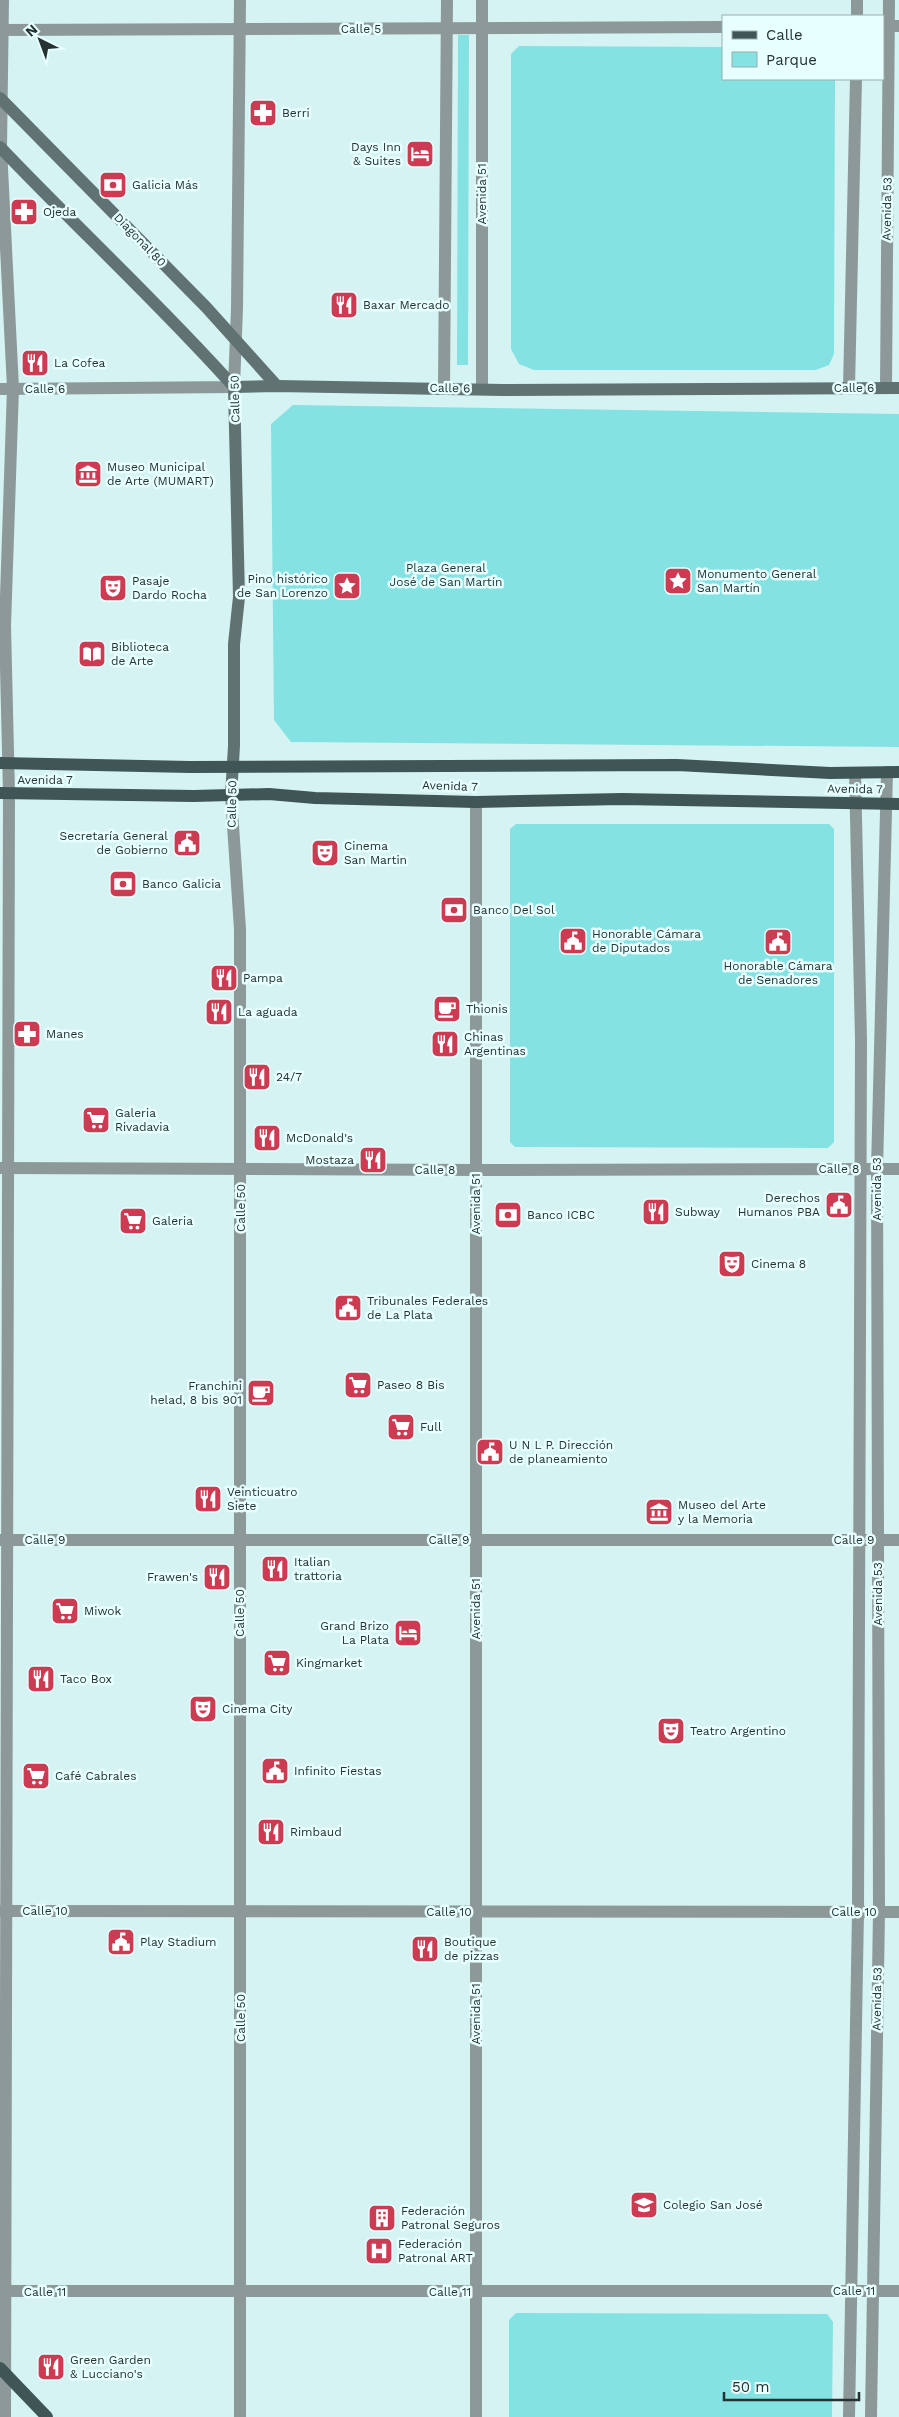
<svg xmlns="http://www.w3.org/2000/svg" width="899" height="2417" viewBox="0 0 899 2417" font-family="'Work Sans',sans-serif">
  <rect width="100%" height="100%" fill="#d5f3f3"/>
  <g fill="#84e2e3">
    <path d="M 458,35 L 469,35 L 468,365 L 457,365 Z"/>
    <path d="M 519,46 L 723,47 L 723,79 L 835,79 L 834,354 L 829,365 L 816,370 L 534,370 L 519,364 L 511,349 L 511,54 Z"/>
    <path d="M 293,405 L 899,414 L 899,747 L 291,742 L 274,720 L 271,424 Z"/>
    <path d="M 516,824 L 829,824 L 834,829 L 834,1142 L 828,1148 L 515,1147 L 510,1142 L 510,829 Z"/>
    <path d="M 516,2313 L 827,2314 L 833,2322 L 832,2417 L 509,2417 L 509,2320 Z"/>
  </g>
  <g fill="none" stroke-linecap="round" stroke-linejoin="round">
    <g stroke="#8d9999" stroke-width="12">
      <path d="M 3,0 L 1,148 L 13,388 L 5,626 L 9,793 L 5,2417"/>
      <path d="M 883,26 L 899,26"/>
      <path d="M 0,30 L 723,27"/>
      <path d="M 0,389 L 234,387 L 237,308 L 240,0"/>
      <path d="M 231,796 L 240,929 L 240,2417"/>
      <path d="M 0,1168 L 476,1170 L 899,1169"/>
      <path d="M 0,1540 L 899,1540"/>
      <path d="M 0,1911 L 899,1912"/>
      <path d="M 0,2291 L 899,2291"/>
    </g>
    <g stroke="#8d9999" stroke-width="12">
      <path d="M 482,0 L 482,388"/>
      <path d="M 857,0 L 857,16"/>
      <path d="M 444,388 L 447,0"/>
      <path d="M 849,388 L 856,79"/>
      <path d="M 886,388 L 889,0"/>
      <path d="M 476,802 L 476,2417"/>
      <path d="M 849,2417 L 858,1912 L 861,1040 L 855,773"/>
      <path d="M 871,2417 L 879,1912 L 877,1169 L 887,772"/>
    </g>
    <g stroke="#607272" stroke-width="12">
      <path d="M 0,98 L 206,307 L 277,386"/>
      <path d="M 0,147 C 77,228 160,304 234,387"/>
      <path d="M 234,387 L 277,386 L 503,390 L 899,388"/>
      <path d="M 231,796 L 234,746 L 234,644 L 239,597 L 234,387"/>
    </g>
    <g stroke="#405656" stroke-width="12">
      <path d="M 0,763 L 190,767 L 677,765 L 830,773 L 899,772"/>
      <path d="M 0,793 L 194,796 L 269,794 L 315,798 L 476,802 L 622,799 L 899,804"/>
      <path d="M 0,2368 L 47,2417"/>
    </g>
  </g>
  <defs>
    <symbol id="pharmacy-square" viewBox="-11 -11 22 22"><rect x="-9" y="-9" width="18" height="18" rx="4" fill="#cc3b51" stroke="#e7ffff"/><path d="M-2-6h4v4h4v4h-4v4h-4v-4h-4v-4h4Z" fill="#fff"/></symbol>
    <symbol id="hotel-square" viewBox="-11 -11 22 22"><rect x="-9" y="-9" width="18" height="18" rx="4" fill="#cc3b51" stroke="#e7ffff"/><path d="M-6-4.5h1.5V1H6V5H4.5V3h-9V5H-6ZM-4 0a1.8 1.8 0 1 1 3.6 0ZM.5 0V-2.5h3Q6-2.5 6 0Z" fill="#fff"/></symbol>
    <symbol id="bank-square" viewBox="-11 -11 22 22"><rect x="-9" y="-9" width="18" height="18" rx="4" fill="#cc3b51" stroke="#e7ffff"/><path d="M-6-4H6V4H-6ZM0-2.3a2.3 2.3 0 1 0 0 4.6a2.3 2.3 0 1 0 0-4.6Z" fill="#fff"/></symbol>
    <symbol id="restaurant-square" viewBox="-11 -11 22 22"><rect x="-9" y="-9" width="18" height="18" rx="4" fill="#cc3b51" stroke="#e7ffff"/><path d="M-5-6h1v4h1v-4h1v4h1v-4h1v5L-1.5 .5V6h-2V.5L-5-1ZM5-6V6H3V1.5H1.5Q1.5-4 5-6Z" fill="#fff"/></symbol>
    <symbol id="museum-square" viewBox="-11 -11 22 22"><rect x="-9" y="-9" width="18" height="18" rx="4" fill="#cc3b51" stroke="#e7ffff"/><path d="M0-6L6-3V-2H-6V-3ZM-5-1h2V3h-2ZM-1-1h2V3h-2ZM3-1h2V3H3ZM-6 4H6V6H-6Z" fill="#fff"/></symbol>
    <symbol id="sight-square" viewBox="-11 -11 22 22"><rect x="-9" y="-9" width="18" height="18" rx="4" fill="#cc3b51" stroke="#e7ffff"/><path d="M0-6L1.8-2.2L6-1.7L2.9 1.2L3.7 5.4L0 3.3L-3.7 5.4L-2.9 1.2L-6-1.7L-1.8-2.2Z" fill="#fff"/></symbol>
    <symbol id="theatre-square" viewBox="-11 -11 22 22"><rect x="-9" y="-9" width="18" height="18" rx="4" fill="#cc3b51" stroke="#e7ffff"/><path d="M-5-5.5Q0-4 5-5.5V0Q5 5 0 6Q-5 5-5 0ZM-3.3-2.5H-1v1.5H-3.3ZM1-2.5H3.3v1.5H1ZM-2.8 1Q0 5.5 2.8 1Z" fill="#fff"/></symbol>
    <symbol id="library-square" viewBox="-11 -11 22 22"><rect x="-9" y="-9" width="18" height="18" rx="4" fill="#cc3b51" stroke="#e7ffff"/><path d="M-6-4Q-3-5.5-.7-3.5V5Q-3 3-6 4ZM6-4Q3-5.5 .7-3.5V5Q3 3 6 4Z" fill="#fff"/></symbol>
    <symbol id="civic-square" viewBox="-11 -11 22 22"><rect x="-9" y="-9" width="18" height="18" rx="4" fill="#cc3b51" stroke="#e7ffff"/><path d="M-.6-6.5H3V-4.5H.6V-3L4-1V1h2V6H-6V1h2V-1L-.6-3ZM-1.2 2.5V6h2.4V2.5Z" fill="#fff"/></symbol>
    <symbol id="cafe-square" viewBox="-11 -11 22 22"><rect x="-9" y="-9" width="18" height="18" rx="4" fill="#cc3b51" stroke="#e7ffff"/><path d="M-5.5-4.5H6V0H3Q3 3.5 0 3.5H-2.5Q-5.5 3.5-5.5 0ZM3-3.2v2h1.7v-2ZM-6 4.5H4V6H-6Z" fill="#fff"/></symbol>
    <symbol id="supermarket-square" viewBox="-11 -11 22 22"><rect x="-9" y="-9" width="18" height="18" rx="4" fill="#cc3b51" stroke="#e7ffff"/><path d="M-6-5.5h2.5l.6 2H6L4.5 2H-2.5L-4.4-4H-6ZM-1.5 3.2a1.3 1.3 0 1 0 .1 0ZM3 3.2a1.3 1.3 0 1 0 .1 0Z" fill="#fff"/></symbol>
    <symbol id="school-square" viewBox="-11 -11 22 22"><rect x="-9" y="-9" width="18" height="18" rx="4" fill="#cc3b51" stroke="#e7ffff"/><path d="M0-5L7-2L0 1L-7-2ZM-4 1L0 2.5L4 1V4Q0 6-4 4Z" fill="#fff"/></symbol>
    <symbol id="building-square" viewBox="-11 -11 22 22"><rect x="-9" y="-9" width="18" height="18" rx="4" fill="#cc3b51" stroke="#e7ffff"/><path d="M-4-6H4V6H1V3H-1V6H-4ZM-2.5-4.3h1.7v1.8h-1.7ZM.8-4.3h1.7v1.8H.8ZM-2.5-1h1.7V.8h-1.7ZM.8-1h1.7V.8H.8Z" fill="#fff"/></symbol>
    <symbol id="hospital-square" viewBox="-11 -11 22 22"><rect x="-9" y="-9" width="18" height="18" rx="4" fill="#cc3b51" stroke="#e7ffff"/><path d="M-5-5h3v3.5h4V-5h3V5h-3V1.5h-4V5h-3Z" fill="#fff"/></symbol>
  </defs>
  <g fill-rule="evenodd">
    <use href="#pharmacy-square" x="247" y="97" width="32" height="32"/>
    <use href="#hotel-square" x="404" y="138" width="32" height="32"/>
    <use href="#bank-square" x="97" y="169" width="32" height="32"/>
    <use href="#pharmacy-square" x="8" y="196" width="32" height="32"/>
    <use href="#restaurant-square" x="328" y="289" width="32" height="32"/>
    <use href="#restaurant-square" x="19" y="347" width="32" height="32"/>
    <use href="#museum-square" x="72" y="458" width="32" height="32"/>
    <use href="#sight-square" x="662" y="565" width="32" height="32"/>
    <use href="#sight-square" x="331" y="570" width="32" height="32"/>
    <use href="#theatre-square" x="97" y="572" width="32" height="32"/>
    <use href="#library-square" x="76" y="638" width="32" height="32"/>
    <use href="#civic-square" x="171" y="827" width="32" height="32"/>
    <use href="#theatre-square" x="309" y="837" width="32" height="32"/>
    <use href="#bank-square" x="107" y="868" width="32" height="32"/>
    <use href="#bank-square" x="438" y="894" width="32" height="32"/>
    <use href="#civic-square" x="557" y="925" width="32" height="32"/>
    <use href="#civic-square" x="762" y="926" width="32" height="32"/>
    <use href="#restaurant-square" x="208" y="962" width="32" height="32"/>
    <use href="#cafe-square" x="431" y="993" width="32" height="32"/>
    <use href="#restaurant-square" x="203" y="996" width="32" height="32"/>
    <use href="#pharmacy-square" x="11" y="1018" width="32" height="32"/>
    <use href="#restaurant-square" x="429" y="1028" width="32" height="32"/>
    <use href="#restaurant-square" x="241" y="1061" width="32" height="32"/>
    <use href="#supermarket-square" x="80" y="1104" width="32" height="32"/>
    <use href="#restaurant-square" x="251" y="1122" width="32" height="32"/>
    <use href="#restaurant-square" x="357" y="1144" width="32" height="32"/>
    <use href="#civic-square" x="823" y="1189" width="32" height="32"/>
    <use href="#restaurant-square" x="640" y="1196" width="32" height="32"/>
    <use href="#bank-square" x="492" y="1199" width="32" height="32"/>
    <use href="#supermarket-square" x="117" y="1205" width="32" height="32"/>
    <use href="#theatre-square" x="716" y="1248" width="32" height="32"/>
    <use href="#civic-square" x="332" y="1292" width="32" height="32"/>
    <use href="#supermarket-square" x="342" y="1369" width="32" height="32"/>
    <use href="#cafe-square" x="245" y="1377" width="32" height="32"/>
    <use href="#supermarket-square" x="385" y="1411" width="32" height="32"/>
    <use href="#civic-square" x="474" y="1436" width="32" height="32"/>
    <use href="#restaurant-square" x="192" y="1483" width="32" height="32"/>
    <use href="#museum-square" x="643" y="1496" width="32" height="32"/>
    <use href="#restaurant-square" x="259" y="1553" width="32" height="32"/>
    <use href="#restaurant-square" x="201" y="1561" width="32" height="32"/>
    <use href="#supermarket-square" x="49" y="1595" width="32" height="32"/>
    <use href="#hotel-square" x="392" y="1617" width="32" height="32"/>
    <use href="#supermarket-square" x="261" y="1647" width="32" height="32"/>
    <use href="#restaurant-square" x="25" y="1663" width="32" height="32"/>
    <use href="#theatre-square" x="187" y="1693" width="32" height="32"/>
    <use href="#theatre-square" x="655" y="1715" width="32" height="32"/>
    <use href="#civic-square" x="259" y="1755" width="32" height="32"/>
    <use href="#supermarket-square" x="20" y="1760" width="32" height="32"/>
    <use href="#restaurant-square" x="255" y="1816" width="32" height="32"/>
    <use href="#civic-square" x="105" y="1926" width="32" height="32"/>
    <use href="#restaurant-square" x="409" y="1933" width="32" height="32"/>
    <use href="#school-square" x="628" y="2189" width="32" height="32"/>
    <use href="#building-square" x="366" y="2202" width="32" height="32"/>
    <use href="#hospital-square" x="363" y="2235" width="32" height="32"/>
    <use href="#restaurant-square" x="35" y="2351" width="32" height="32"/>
  </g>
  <g text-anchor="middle" stroke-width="5" stroke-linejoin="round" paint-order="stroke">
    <g font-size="12" fill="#263232" stroke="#e7ffff">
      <text x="361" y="33">Calle 5</text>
      <text transform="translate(482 194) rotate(-90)" y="4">Avenida 51</text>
      <text transform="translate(887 209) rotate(-89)" y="4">Avenida 53</text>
      <text transform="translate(140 240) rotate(46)" y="4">Diagonal 80</text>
      <text transform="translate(450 388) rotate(1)" y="4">Calle 6</text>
      <text x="854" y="392">Calle 6</text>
      <text x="45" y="393">Calle 6</text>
      <text transform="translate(235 399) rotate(-91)" y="4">Calle 50</text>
      <text x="45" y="784">Avenida 7</text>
      <text transform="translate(450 786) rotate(2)" y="4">Avenida 7</text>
      <text transform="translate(855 789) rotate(1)" y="4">Avenida 7</text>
      <text transform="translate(232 804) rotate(-89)" y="4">Calle 50</text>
      <text x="839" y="1173">Calle 8</text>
      <text x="435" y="1174">Calle 8</text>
      <text transform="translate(877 1189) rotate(-90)" y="4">Avenida 53</text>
      <text transform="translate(476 1204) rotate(-90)" y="4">Avenida 51</text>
      <text transform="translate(241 1208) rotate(-90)" y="4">Calle 50</text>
      <text x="45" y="1544">Calle 9</text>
      <text x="449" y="1544">Calle 9</text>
      <text x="854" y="1544">Calle 9</text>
      <text transform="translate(878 1594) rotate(-90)" y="4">Avenida 53</text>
      <text transform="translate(476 1609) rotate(-90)" y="4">Avenida 51</text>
      <text transform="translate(240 1613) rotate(-90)" y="4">Calle 50</text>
      <text x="45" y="1915">Calle 10</text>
      <text x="449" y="1916">Calle 10</text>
      <text x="854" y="1916">Calle 10</text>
      <text transform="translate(877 1999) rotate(-89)" y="4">Avenida 53</text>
      <text transform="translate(476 2014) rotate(-90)" y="4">Avenida 51</text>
      <text transform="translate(241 2018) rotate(-90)" y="4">Calle 50</text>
      <text x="854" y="2295">Calle 11</text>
      <text x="45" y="2296">Calle 11</text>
      <text x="450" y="2296">Calle 11</text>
    </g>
    <g font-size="12" fill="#263232" stroke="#e7ffff" text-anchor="start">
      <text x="282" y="117">Berri</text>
      <text x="401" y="151" text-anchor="end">Days Inn<tspan x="401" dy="14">&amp; Suites</tspan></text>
      <text x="132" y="189">Galicia Más</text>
      <text x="43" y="216">Ojeda</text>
      <text x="363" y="309">Baxar Mercado</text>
      <text x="54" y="367">La Cofea</text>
      <text x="107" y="471">Museo Municipal<tspan x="107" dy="14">de Arte (MUMART)</tspan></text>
      <text x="697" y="578">Monumento General<tspan x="697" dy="14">San Martín</tspan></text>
      <text x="328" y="583" text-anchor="end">Pino histórico<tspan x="328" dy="14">de San Lorenzo</tspan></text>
      <text x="132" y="585">Pasaje<tspan x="132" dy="14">Dardo Rocha</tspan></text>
      <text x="111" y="651">Biblioteca<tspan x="111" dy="14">de Arte</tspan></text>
      <text x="168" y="840" text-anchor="end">Secretaría General<tspan x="168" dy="14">de Gobierno</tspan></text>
      <text x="344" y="850">Cinema<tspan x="344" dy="14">San Martin</tspan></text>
      <text x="142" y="888">Banco Galicia</text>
      <text x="473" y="914">Banco Del Sol</text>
      <text x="592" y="938">Honorable Cámara<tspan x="592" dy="14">de Diputados</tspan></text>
      <text x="778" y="970" text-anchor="middle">Honorable Cámara<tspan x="778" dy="14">de Senadores</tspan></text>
      <text x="243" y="982">Pampa</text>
      <text x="466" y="1013">Thionis</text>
      <text x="238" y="1016">La aguada</text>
      <text x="46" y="1038">Manes</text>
      <text x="464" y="1041">Chinas<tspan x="464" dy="14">Argentinas</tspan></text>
      <text x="276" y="1081">24/7</text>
      <text x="115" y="1117">Galeria<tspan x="115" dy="14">Rivadavia</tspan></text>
      <text x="286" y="1142">McDonald's</text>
      <text x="354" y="1164" text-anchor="end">Mostaza</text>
      <text x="820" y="1202" text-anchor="end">Derechos<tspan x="820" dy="14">Humanos PBA</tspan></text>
      <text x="675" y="1216">Subway</text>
      <text x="527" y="1219">Banco ICBC</text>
      <text x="152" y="1225">Galeria</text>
      <text x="751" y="1268">Cinema 8</text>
      <text x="367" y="1305">Tribunales Federales<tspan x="367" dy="14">de La Plata</tspan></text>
      <text x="377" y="1389">Paseo 8 Bis</text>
      <text x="242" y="1390" text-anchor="end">Franchini<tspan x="242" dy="14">helad, 8 bis 901</tspan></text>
      <text x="420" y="1431">Full</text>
      <text x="509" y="1449">U N L P. Dirección<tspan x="509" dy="14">de planeamiento</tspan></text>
      <text x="227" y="1496">Veinticuatro<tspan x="227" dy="14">Siete</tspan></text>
      <text x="678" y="1509">Museo del Arte<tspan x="678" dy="14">y la Memoria</tspan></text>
      <text x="294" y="1566">Italian<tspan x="294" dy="14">trattoria</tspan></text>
      <text x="198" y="1581" text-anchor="end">Frawen's</text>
      <text x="84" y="1615">Miwok</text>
      <text x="389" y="1630" text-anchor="end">Grand Brizo<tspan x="389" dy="14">La Plata</tspan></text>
      <text x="296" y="1667">Kingmarket</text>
      <text x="60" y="1683">Taco Box</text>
      <text x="222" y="1713">Cinema City</text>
      <text x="690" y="1735">Teatro Argentino</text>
      <text x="294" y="1775">Infinito Fiestas</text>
      <text x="55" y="1780">Café Cabrales</text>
      <text x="290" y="1836">Rimbaud</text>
      <text x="140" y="1946">Play Stadium</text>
      <text x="444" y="1946">Boutique<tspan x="444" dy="14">de pizzas</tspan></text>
      <text x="663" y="2209">Colegio San José</text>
      <text x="401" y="2215">Federación<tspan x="401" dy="14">Patronal Seguros</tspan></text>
      <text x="398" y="2248">Federación<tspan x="398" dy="14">Patronal ART</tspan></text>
      <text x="70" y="2364">Green Garden<tspan x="70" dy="14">&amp; Lucciano's</tspan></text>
    </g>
    <g font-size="12" fill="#213939" stroke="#e7ffff">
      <text x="446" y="572">Plaza General<tspan x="446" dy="14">José de San Martín</tspan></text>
    </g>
  </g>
  <rect x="722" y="15" width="162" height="65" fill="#e7ffff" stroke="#9aadad"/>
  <rect x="732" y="31" width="25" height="8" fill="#405656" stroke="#9aadad"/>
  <text x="766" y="40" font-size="15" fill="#263232">Calle</text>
  <rect x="732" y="52" width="25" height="15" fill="#84e2e3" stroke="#9aadad"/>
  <text x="766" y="65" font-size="15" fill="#263232">Parque</text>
  <g transform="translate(40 40) rotate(318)" stroke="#e7ffff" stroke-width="4" paint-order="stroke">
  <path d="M0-4L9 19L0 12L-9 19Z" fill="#263232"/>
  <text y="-8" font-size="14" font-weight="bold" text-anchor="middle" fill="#263232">N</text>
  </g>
  <path d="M724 2392v8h135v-8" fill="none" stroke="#263232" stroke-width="2.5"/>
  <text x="732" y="2392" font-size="15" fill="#263232" stroke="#e7ffff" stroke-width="4" paint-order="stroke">50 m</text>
</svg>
